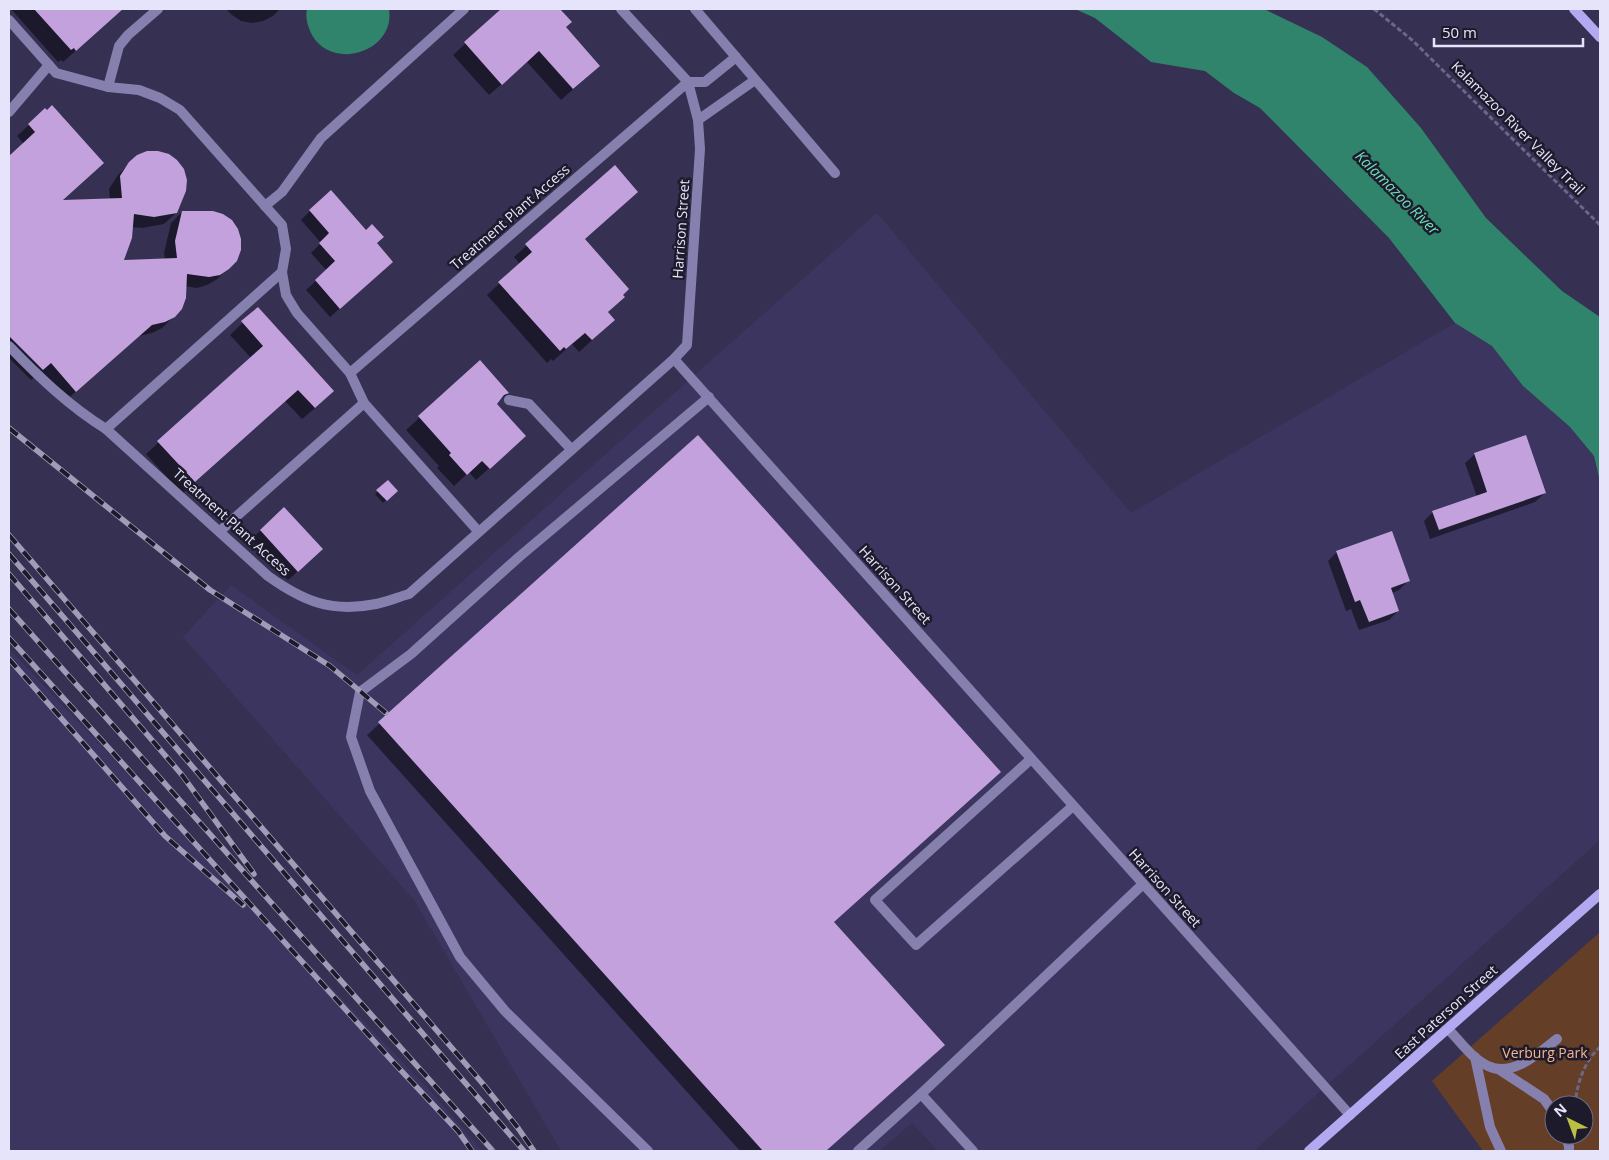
<svg xmlns="http://www.w3.org/2000/svg" width="1609" height="1160" viewBox="0 0 1609 1160" font-family="'Open Sans',sans-serif">
  <rect width="100%" height="100%" fill="#363053"/>
  <g fill="#3c355f">
    <path d="M 877,213 L 1131,513 L 1455,323 L 1492,346 L 1523,386 L 1570,427 L 1594,456 L 1600,482 L 1600,840 L 1254,1151 L 938,1151 L 912,1123 L 880,1151 L 561,1151 L 414,900 L 183,637 L 231,585 L 357,675 Z"/>
    <path d="M 9,649 L 434,1095 L 482,1151 L 9,1151 Z"/>
  </g>
  <path fill="#653e27" fill-rule="evenodd" d="M 1600,932 L 1600,1151 L 1483,1151 L 1432,1081 ZM 1554,1105 L 1584,1105 L 1584,1135 L 1554,1135 Z"/>
  <g fill="#30846b">
    <path d="M 307,9 L 389,9 C 396,51 333,72 312,35 C 308,27 305,18 307,9 Z"/>
    <path d="M 1075,9 L 1264,9 L 1322,37 L 1367,67 L 1421,128 L 1486,218 L 1562,291 L 1600,317 L 1600,482 L 1594,456 L 1570,427 L 1523,386 L 1492,346 L 1455,323 L 1389,238 L 1260,108 L 1234,93 L 1205,71 L 1151,62 L 1095,18 Z"/>
  </g>
  <g fill="#0007">
    <path d="M 11,9 L 123,9 L 63,62 L 61,60 L 58,62 Z"/>
    <path d="M 226,9 L 280,9 L 273,16 L 263,21 L 252,23 L 241,21 L 232,15 Z"/>
    <path d="M 503,9 L 558,9 L 570,22 L 564,28 L 587,77 L 561,100 L 527,62 L 489,95 L 453,55 Z"/>
    <path d="M 45,110 L 61,201 L 110,200 L 109,189 L 118,175 L 130,163 L 176,213 L 164,224 L 142,228 L 132,227 L 122,261 L 165,260 L 164,253 L 171,223 L 182,212 L 228,268 L 216,280 L 207,285 L 197,288 L 185,286 L 174,316 L 162,328 L 152,333 L 139,336 L 64,402 L 39,373 L 31,380 L 9,358 L 9,157 L 24,144 L 17,136 Z"/>
    <path d="M 614,167 L 584,240 L 624,297 L 607,313 L 601,332 L 579,352 L 572,344 L 553,361 L 551,359 L 547,363 L 487,295 L 520,264 L 514,257 Z"/>
    <path d="M 310,211 L 382,271 L 330,317 L 306,290 L 327,271 L 311,253 L 321,243 L 301,220 Z"/>
    <path d="M 258,308 L 320,404 L 302,419 L 285,401 L 182,494 L 146,454 L 251,358 L 230,335 Z"/>
    <path d="M 480,362 L 508,393 L 496,404 L 512,448 L 476,480 L 469,472 L 454,486 L 437,468 L 439,466 L 406,430 Z"/>
    <path d="M 698,437 L 833,922 L 931,1057 L 826,1151 L 740,1151 L 367,735 Z"/>
    <path d="M 1475,454 L 1545,493 L 1535,502 L 1430,539 L 1424,521 L 1433,512 L 1477,497 L 1465,463 Z"/>
    <path d="M 388,482 L 396,491 L 383,503 L 375,494 Z"/>
    <path d="M 261,530 L 312,559 L 288,580 L 251,540 Z"/>
    <path d="M 1337,552 L 1408,581 L 1399,590 L 1392,593 L 1398,611 L 1389,620 L 1359,630 L 1351,609 L 1346,611 L 1328,561 Z"/>
  </g>
  <g fill="#c2a1dc">
    <path d="M 34,9 L 123,9 L 76,51 L 74,48 L 71,50 Z"/>
    <path d="M 501,9 L 560,9 L 572,22 L 566,27 L 600,66 L 573,89 L 539,51 L 502,85 L 464,42 Z"/>
    <path d="M 52,105 L 104,163 L 63,200 L 122,198 L 120,176 L 129,162 L 137,155 L 147,151 L 158,151 L 169,154 L 177,160 L 184,169 L 187,180 L 186,191 L 177,213 L 154,217 L 134,214 L 132,238 L 124,260 L 177,258 L 175,241 L 182,211 L 213,211 L 223,214 L 232,220 L 238,229 L 241,239 L 241,250 L 237,261 L 229,269 L 220,275 L 209,277 L 187,274 L 186,298 L 182,309 L 175,317 L 165,322 L 152,325 L 76,392 L 51,363 L 43,370 L 9,336 L 9,156 L 35,132 L 28,124 L 45,108 L 47,110 Z"/>
    <path d="M 615,165 L 638,192 L 585,239 L 629,289 L 623,295 L 625,297 L 608,312 L 615,320 L 592,340 L 585,333 L 566,349 L 564,347 L 560,351 L 498,282 L 532,252 L 525,244 Z"/>
    <path d="M 331,190 L 366,230 L 372,224 L 384,237 L 377,243 L 393,262 L 340,309 L 315,280 L 335,261 L 319,243 L 329,233 L 309,210 Z"/>
    <path d="M 258,307 L 334,391 L 315,408 L 298,390 L 195,482 L 157,441 L 263,346 L 241,321 Z"/>
    <path d="M 480,360 L 509,393 L 504,395 L 497,404 L 526,436 L 490,469 L 482,461 L 467,475 L 449,455 L 451,453 L 418,416 Z"/>
    <path d="M 698,435 L 1001,772 L 834,922 L 945,1045 L 826,1151 L 763,1151 L 378,722 Z"/>
    <path d="M 1526,435 L 1546,493 L 1439,530 L 1432,511 L 1487,492 L 1474,453 Z"/>
    <path d="M 388,480 L 398,491 L 387,501 L 376,490 Z"/>
    <path d="M 284,507 L 323,549 L 298,572 L 260,530 Z"/>
    <path d="M 1392,531 L 1410,581 L 1391,588 L 1399,611 L 1369,622 L 1360,600 L 1355,602 L 1336,551 Z"/>
  </g>
  <g fill="none" stroke-linecap="round" stroke-linejoin="round">
    <g stroke="#6c6787" stroke-width="3" stroke-dasharray="5 2.5" stroke-linecap="butt">
      <path d="M 1374,9 L 1412,40 L 1600,225"/>
      <path d="M 1575,1105 C 1577,1083 1584,1062 1600,1047"/>
    </g>
    <g stroke="#8580ad" stroke-width="10">
      <path d="M 695,9 L 835,173"/>
      <path d="M 9,20 L 56,73 L 108,87 L 139,90 L 160,98 L 180,110 L 282,225 L 286,249 L 282,272 L 286,295 L 297,313 L 350,373 L 364,403 L 478,531"/>
      <path d="M 108,87 L 119,46 L 128,35 L 158,9"/>
      <path d="M 9,112 L 49,65"/>
      <path d="M 698,120 L 755,80"/>
      <path d="M 265,206 L 282,192 L 321,138 L 464,9"/>
      <path d="M 9,346 C 39,377 69,406 106,429 L 268,576 C 303,601 331,613 376,604 C 387,602 398,597 409,594 L 674,359 L 687,345 L 700,149 L 698,120 L 688,82 L 621,9"/>
      <path d="M 350,373 L 688,82 L 705,82 L 736,57"/>
      <path d="M 509,400 L 529,404 L 571,449"/>
      <path d="M 106,429 L 282,272"/>
      <path d="M 220,531 L 364,403"/>
      <path d="M 1031,759 L 875,900 L 916,945 L 1073,806"/>
      <path d="M 1448,1029 C 1460,1041 1472,1059 1488,1066 C 1512,1078 1539,1053 1557,1039"/>
      <path d="M 1475,1057 L 1490,1127 L 1501,1151"/>
      <path d="M 1500,1070 L 1544,1099 L 1554,1113"/>
      <path d="M 1565,1135 L 1569,1146 L 1569,1151"/>
      <path d="M 648,1151 L 505,1011 L 460,957 L 370,791 L 351,737 L 360,692 L 411,654 L 519,557 L 709,397"/>
      <path d="M 858,1151 L 921,1094"/>
      <path d="M 973,1151 L 921,1094 L 1143,884"/>
    </g>
    <path stroke="#8580ad" stroke-width="10" d="M 674,359 L 1350,1115"/>
    <g stroke="#b2a9f0" stroke-width="10">
      <path d="M 1574,9 L 1600,37"/>
      <path d="M 1309,1151 L 1600,894"/>
    </g>
    <defs>
      <g id="rail">
        <path d="M 9,428 L 210,590 L 330,666 L 386,713"/>
        <path d="M 9,535 L 483,1084 L 518,1128 L 534,1151"/>
        <path d="M 9,554 L 524,1151"/>
        <path d="M 9,574 L 182,775 L 254,874"/>
        <path d="M 9,609 L 493,1151"/>
        <path d="M 9,638 L 393,1062 L 458,1131 L 472,1151"/>
        <path d="M 9,659 L 165,836 L 243,905"/>
      </g>
    </defs>
    <use href="#rail" stroke="#a09cb8" stroke-width="5.5"/>
    <use href="#rail" stroke="#1d1b2b" stroke-width="4" stroke-dasharray="11" stroke-linecap="butt"/>
  </g>
  <g text-anchor="middle" stroke-width="5" stroke-linejoin="round" paint-order="stroke">
    <g font-size="14" fill="#e6e4fb" stroke="#1d1b2b">
      <text transform="translate(1518 128) rotate(45)" y="5">Kalamazoo River Valley Trail</text>
      <text transform="translate(510 217) rotate(-41)" y="5">Treatment Plant Access</text>
      <text transform="translate(681 229) rotate(-86)" y="5">Harrison Street</text>
      <text transform="translate(232 522) rotate(42)" y="5">Treatment Plant Access</text>
      <text transform="translate(895 585) rotate(48)" y="5">Harrison Street</text>
      <text transform="translate(1165 888) rotate(48)" y="5">Harrison Street</text>
      <text transform="translate(1446 1012) rotate(-42)" y="5">East Paterson Street</text>
    </g>
    <g font-size="14" fill="#f9b48e" stroke="#1d1b2b">
      <text x="1545" y="1058">Verburg Park</text>
    </g>
    <g font-size="15" font-style="italic" fill="#6be0bb" stroke="#1d1b2b">
      <text transform="translate(1397 193) rotate(45)" y="5">Kalamazoo River</text>
    </g>
  </g>
  <rect width="1609" height="1160" fill="none" stroke="#e6e4fb" stroke-width="20"/>
  <g transform="translate(1569 1120) rotate(318)"><circle r="24" fill="#1d1b2b" stroke="#6d6b7e"/>
  <path d="M0-4L9 19L0 12L-9 19Z" fill="#bdbf43"/>
  <text y="-8" font-size="14" font-weight="bold" text-anchor="middle" fill="#e6e4fb">N</text>
  </g>
  <path d="M1434 38v8h149v-8" fill="none" stroke="#e6e4fb" stroke-width="2.5"/>
  <text x="1442" y="38" font-size="15" fill="#e6e4fb" stroke="#1d1b2b" stroke-width="4" paint-order="stroke">50 m</text>
</svg>
